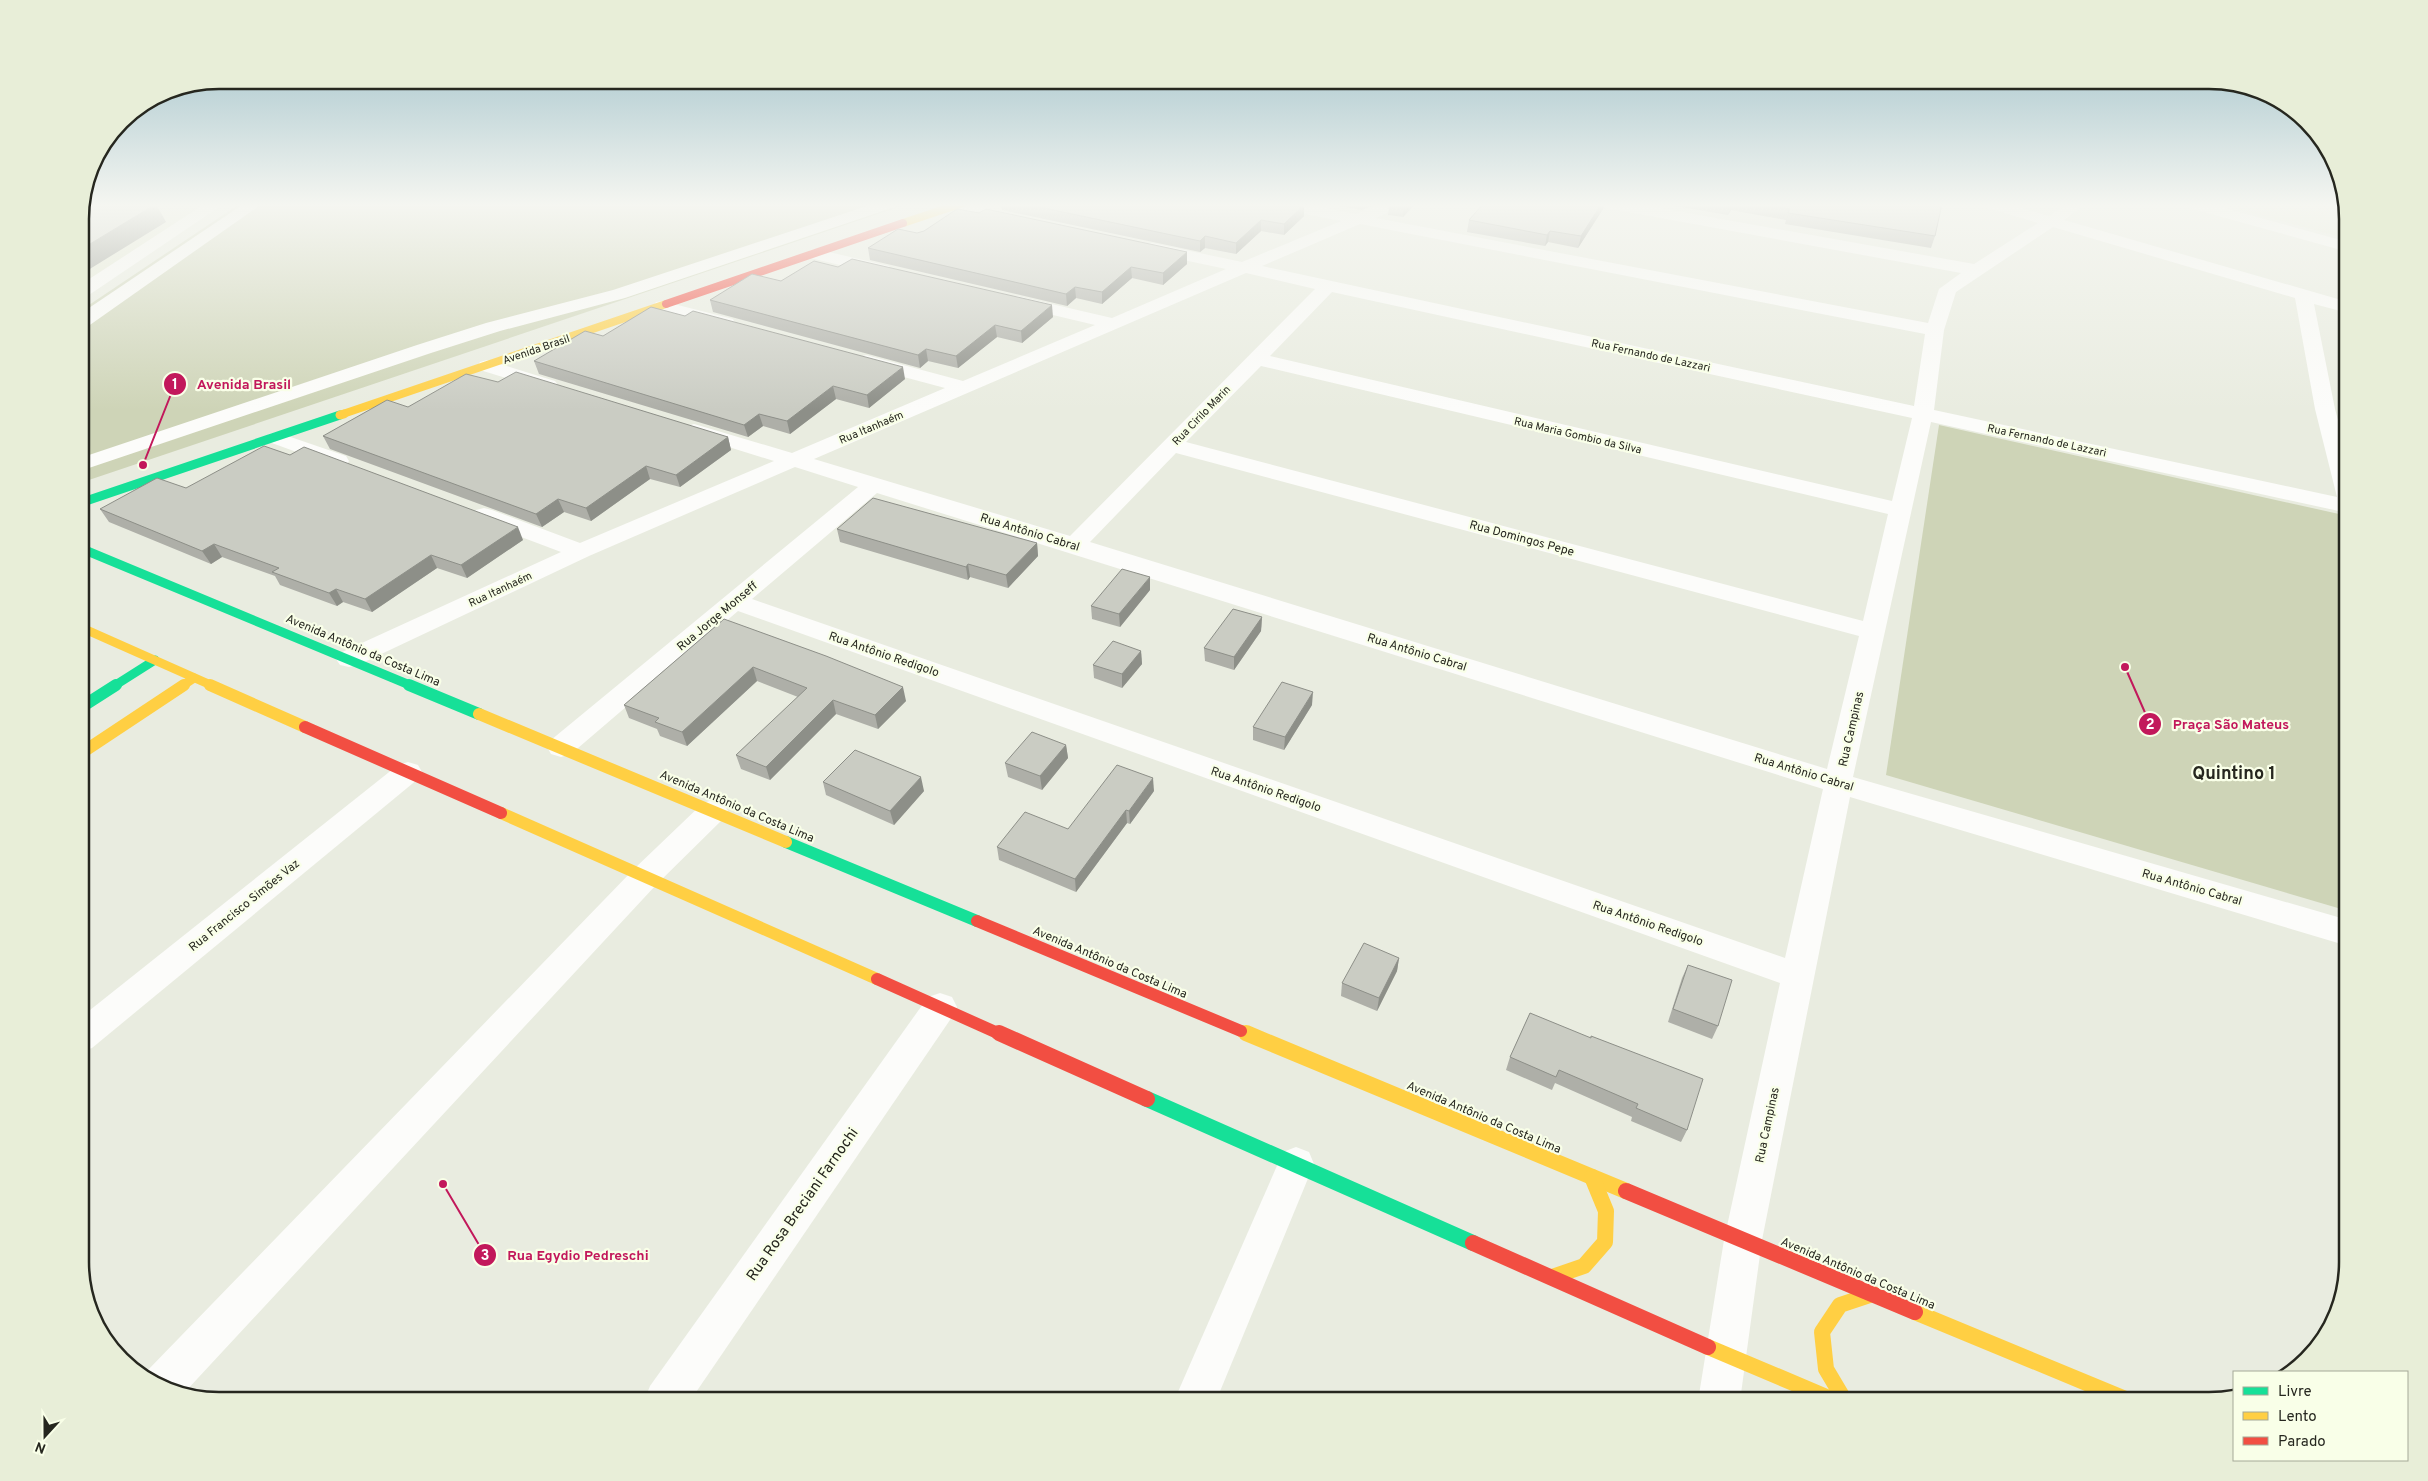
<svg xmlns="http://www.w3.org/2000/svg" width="2428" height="1481" viewBox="0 0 2428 1481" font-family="Overpass,sans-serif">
  <rect width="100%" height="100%" fill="#e9ece0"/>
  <g fill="#e4e9d3">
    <path d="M 82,203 L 217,203 L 80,293 L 80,210 Z"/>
    <path d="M 2215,203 L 2345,203 L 2348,210 L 2348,239 Z"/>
  </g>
  <g fill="#ced4b7">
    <path d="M 241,203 L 910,203 L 80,483 L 80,311 Z"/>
    <path d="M 1939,425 L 2339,514 L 2348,559 L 2348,911 L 1886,775 Z"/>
  </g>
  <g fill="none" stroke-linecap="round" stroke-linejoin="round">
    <g fill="#fcfcfa" fill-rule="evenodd">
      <path d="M 206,203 L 225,203 L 86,297 L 80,298 L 80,285 Z"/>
      <path d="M 245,203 L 263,203 L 87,327 L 80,328 L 80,314 Z"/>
      <path d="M 876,203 L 900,203 L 898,206 L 625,298 L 500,331 L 431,353 L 80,471 L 80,458 L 417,345 L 486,323 L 613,290 Z"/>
      <path d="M 947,203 L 961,203 L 1017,215 L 1023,217 L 1025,220 L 1023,223 L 1017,225 L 947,209 L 945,206 Z"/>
      <path d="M 1266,203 L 1299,203 L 1356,214 L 1383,203 L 1404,203 L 1402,206 L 1376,218 L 1928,323 L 1939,289 L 1961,273 L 1606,208 L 1600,206 L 1598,203 L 1632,203 L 1974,264 L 2038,223 L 1981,206 L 1979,203 L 2004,203 L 2049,216 L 2068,203 L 2087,203 L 2064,220 L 2348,302 L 2348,313 L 2314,304 L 2335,409 L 2348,456 L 2348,513 L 1931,422 L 1853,777 L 2348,920 L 2348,946 L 1850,797 L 1762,1240 L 1740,1401 L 1698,1401 L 1724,1240 L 1780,983 L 738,611 L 571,754 L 561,757 L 551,754 L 547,747 L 551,740 L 858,487 L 795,467 L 589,556 L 358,665 L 349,667 L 340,665 L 336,659 L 340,653 L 561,552 L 476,520 L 473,515 L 476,510 L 484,508 L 492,510 L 580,543 L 774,461 L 687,434 L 684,430 L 687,426 L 694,424 L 701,426 L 792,453 L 945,388 L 859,365 L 856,361 L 859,357 L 866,355 L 963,381 L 1095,325 L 1011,305 L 1008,301 L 1011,297 L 1017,296 L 1112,318 L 1226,269 L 1146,252 L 1144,248 L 1146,244 L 1152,243 L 1242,262 L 1341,221 L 1274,208 L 1268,206 ZM 1360,224 L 1925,334 L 1914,406 L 1262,266 ZM 2053,227 L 2295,298 L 2315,409 L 2337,497 L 1934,410 L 1944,330 L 1956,292 ZM 1246,273 L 1315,289 L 1070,536 L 814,459 ZM 1332,292 L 1912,418 L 1892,501 L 1270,356 ZM 1261,366 L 1888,514 L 1863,621 L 1186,442 ZM 1176,453 L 1859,636 L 1827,769 L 1090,542 ZM 877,493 L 1823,789 L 1785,958 L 752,599 Z"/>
      <path d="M 2180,203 L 2206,203 L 2348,242 L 2348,252 L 2182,206 Z"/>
      <path d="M 816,249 L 889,266 L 892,270 L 889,274 L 883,275 L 810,258 L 807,254 L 810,250 Z"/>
      <path d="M 662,301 L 733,319 L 735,323 L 733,327 L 726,329 L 656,310 L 653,306 L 656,302 Z"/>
      <path d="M 487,360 L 555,381 L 558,385 L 555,389 L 548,391 L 480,370 L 477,366 L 480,362 Z"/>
      <path d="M 276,432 L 346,456 L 349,461 L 346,466 L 338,467 L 269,442 L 265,438 L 269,434 Z"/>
      <path d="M 408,762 L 418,765 L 422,772 L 418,779 L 92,1048 L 80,1052 L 80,1018 L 398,765 Z"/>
      <path d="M 713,800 L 723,803 L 728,811 L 723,819 L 656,885 L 185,1392 L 149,1382 L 145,1378 L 147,1371 L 634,869 L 703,803 Z"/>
      <path d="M 940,993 L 952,997 L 957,1007 L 952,1017 L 690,1401 L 644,1401 L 650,1386 L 928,997 Z"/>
      <path d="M 1296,1147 L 1309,1152 L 1314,1164 L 1216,1401 L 1174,1401 L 1283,1152 Z"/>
    </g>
    <g stroke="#16e098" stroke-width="9">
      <path d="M 80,503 L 340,415"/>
      <path d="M 80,548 L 412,686"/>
      <path d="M 114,686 L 155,660"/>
    </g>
    <g stroke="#16e098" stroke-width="12">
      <path d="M 409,685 L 479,714"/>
      <path d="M 80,708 L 116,685"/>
      <path d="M 786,842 L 977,921"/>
    </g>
    <path stroke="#16e098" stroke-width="16" d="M 1147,1099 L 1473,1243"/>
    <g stroke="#ffcf43" stroke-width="8">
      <path d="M 903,223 L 963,203"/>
      <path d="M 340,415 L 666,304"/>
    </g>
    <g stroke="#ffcf43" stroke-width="9">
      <path d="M 340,415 L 344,414"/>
      <path d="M 80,627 L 213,686"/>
      <path d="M 182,686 L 194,678"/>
    </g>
    <g stroke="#ffcf43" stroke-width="12">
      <path d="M 210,685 L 305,727"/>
      <path d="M 479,714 L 786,842"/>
      <path d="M 80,754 L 184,685"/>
      <path d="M 501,813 L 877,979"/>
      <path d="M 1241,1031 L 1249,1035"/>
    </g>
    <g stroke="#ffcf43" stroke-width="16">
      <path d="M 1246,1033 L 1626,1191"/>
      <path d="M 1552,1277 L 1584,1266 L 1605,1242 L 1606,1211 L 1592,1177"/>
      <path d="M 1915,1312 L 2130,1401"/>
      <path d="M 1708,1347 L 1836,1401"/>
      <path d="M 1845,1401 L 1826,1369 L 1822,1332 L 1840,1305 L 1873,1294"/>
    </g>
    <path stroke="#f24e42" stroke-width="8" d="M 666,304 L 903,223"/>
    <g stroke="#f24e42" stroke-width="12">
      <path d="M 305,727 L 501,813"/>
      <path d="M 977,921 L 1241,1031"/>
      <path d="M 877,979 L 1002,1035"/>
    </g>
    <g stroke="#f24e42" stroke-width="16">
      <path d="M 999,1033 L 1147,1099"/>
      <path d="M 1626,1191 L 1915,1312"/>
      <path d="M 1473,1243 L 1708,1347"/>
    </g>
  </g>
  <g fill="#aeafa8">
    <path d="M 1001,203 L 1297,203 L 1304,205 L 1304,216 L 1284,235 L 1261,231 L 1236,254 L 1205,248 L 1200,252 L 1002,210 Z"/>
    <path d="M 1325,203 L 1378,203 L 1361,210 Z"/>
    <path d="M 1390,203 L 1416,203 L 1403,217 L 1388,215 L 1389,204 Z"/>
    <path d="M 1475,203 L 1604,203 L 1603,209 L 1578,248 L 1548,242 L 1545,246 L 1467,232 L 1469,220 L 1483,204 Z"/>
    <path d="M 1669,203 L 1936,203 L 1935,236 L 1931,248 L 1785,224 L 1786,220 L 1731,210 L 1728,215 L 1669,205 Z"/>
    <path d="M 924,231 L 1187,264 L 1163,285 L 1132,278 L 1102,304 L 1076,298 L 1067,306 L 870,260 L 868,248 Z"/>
    <path d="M 781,281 L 1053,317 L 1022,343 L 997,337 L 958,368 L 928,361 L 920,368 L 713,312 L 710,300 Z"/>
    <path d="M 603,336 L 905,379 L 869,408 L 836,399 L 790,434 L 763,426 L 748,437 L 539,374 L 534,361 Z"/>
    <path d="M 498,382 L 728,437 L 731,450 L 680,487 L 650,479 L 591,521 L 564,512 L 542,527 L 330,449 L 323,436 Z"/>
    <path d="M 186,488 L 523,540 L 467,578 L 437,568 L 372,612 L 343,602 L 337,606 L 280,585 L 275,576 L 222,557 L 211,564 L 109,522 L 100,509 Z"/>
    <path d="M 837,529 L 1037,543 L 1038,556 L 1008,588 L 970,577 L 968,580 L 840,542 Z"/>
    <path d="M 1150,590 L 1120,627 L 1092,619 L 1091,606 Z"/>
    <path d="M 1262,617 L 1261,631 L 1234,670 L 1205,661 L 1204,648 Z"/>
    <path d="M 724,619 L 906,701 L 878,729 L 836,714 L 770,780 L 741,769 L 736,755 L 798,697 L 757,681 L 687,746 L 660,736 L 657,729 L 629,718 L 624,705 Z"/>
    <path d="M 1141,651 L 1142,664 L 1122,688 L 1094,678 L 1093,665 Z"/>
    <path d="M 1312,705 L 1284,750 L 1253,740 L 1253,727 Z"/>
    <path d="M 1066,745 L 1068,758 L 1042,790 L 1008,777 L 1005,763 Z"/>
    <path d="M 823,782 L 924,791 L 894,825 L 826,795 Z"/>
    <path d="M 1154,791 L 1130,824 L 1127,823 L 1076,892 L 999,860 L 997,847 L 1068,829 Z"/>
    <path d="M 1399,958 L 1397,971 L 1377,1011 L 1341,996 L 1342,983 Z"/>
    <path d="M 1688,965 L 1718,1026 L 1712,1039 L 1668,1022 L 1682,978 Z"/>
    <path d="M 1530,1013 L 1687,1130 L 1681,1142 L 1631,1121 L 1632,1117 L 1555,1083 L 1552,1090 L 1506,1070 L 1510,1057 Z"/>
  </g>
  <g fill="#8d8f88">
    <path d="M 1362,203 L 1378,203 L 1361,210 Z"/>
    <path d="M 1407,203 L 1416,203 L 1403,217 L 1404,206 Z"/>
    <path d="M 1602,203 L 1604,203 L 1603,209 L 1578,248 L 1581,236 Z"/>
    <path d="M 1732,203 L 1733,203 L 1731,210 L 1728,215 Z"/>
    <path d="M 156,204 L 166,222 L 80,275 L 80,250 Z"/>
    <path d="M 1304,205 L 1304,216 L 1284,235 L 1284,224 Z"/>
    <path d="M 1261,220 L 1261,231 L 1236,254 L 1236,243 Z"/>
    <path d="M 1550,231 L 1548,242 L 1545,246 L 1547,235 Z"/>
    <path d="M 1205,236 L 1205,248 L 1200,252 L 1200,241 Z"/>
    <path d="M 1187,252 L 1187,264 L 1163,285 L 1163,273 Z"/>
    <path d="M 1131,267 L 1132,278 L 1102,304 L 1102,292 Z"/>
    <path d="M 1075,287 L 1076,298 L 1067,306 L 1066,294 Z"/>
    <path d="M 1052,305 L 1053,317 L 1022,343 L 1021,331 Z"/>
    <path d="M 995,325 L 997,337 L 958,368 L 956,356 Z"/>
    <path d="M 926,349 L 928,361 L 920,368 L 918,355 Z"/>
    <path d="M 903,367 L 905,379 L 869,408 L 867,395 Z"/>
    <path d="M 833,386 L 836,399 L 790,434 L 787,421 Z"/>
    <path d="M 759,414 L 763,426 L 748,437 L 744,425 Z"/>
    <path d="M 728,437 L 731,450 L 680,487 L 676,475 Z"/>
    <path d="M 646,466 L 650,479 L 591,521 L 586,508 Z"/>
    <path d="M 558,499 L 564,512 L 542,527 L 536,514 Z"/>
    <path d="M 518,527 L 523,540 L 467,578 L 461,565 Z"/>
    <path d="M 1037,543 L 1038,556 L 1008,588 L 1006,575 Z"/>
    <path d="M 214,544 L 222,557 L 211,564 L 202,551 Z"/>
    <path d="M 431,555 L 437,568 L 372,612 L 365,599 Z"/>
    <path d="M 968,564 L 970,577 L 968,580 L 966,567 Z"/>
    <path d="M 1150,577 L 1150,590 L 1120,627 L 1119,614 Z"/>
    <path d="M 336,589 L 343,602 L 337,606 L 329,593 Z"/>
    <path d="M 1262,617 L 1261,631 L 1234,670 L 1234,657 Z"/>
    <path d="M 1141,651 L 1142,664 L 1122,688 L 1122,674 Z"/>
    <path d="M 753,667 L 757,681 L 687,746 L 682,732 Z"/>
    <path d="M 903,687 L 906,701 L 878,729 L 875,715 Z"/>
    <path d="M 1313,692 L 1312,705 L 1284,750 L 1285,737 Z"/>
    <path d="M 833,700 L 836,714 L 770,780 L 766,767 Z"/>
    <path d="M 1066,745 L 1068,758 L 1042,790 L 1040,776 Z"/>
    <path d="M 921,777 L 924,791 L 894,825 L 890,811 Z"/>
    <path d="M 1153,778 L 1154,791 L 1130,824 L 1129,811 Z"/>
    <path d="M 1126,810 L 1127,823 L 1076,892 L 1075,879 Z"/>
    <path d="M 1399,958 L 1397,971 L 1377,1011 L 1379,998 Z"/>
  </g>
  <g fill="#caccc3" stroke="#8d8f88">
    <path d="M 82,203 L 154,203 L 156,204 L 80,250 L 80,210 Z"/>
    <path d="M 1020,203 L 1297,203 L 1304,205 L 1284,224 L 1261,220 L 1236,243 L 1205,236 L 1200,241 Z"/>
    <path d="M 1390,203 L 1407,203 L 1404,206 L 1389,204 Z"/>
    <path d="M 1484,203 L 1602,203 L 1581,236 L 1550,231 L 1547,235 L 1469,220 Z"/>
    <path d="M 1757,203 L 1936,203 L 1942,204 L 1935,236 L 1788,213 L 1790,209 Z"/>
    <path d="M 957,209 L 979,213 L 986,209 L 1187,252 L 1163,273 L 1131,267 L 1102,292 L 1075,287 L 1066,294 L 868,248 L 898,229 L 917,233 L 924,231 Z"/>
    <path d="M 852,259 L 1052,305 L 1021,331 L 995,325 L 956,356 L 926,349 L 918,355 L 710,300 L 752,274 L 781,281 L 814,261 L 838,267 Z"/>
    <path d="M 651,307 L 685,316 L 693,311 L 903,367 L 867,395 L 833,386 L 787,421 L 759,414 L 744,425 L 534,361 L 585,331 L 603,336 Z"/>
    <path d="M 516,372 L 728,437 L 676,475 L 646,466 L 586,508 L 558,499 L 536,514 L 323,436 L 387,400 L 408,407 L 466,374 L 498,382 Z"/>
    <path d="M 264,446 L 290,455 L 304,447 L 518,527 L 461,565 L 431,555 L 365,599 L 336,589 L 329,593 L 272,572 L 279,568 L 214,544 L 202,551 L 100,509 L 157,478 L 186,488 Z"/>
    <path d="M 873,498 L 1037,543 L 1006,575 L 968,564 L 966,567 L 837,529 Z"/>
    <path d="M 1122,569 L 1150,577 L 1119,614 L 1091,606 Z"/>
    <path d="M 1233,609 L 1262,617 L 1234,657 L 1204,648 Z"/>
    <path d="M 724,619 L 826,656 L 903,687 L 875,715 L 833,700 L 766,767 L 736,755 L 807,688 L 753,667 L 682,732 L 655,722 L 659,718 L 624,705 Z"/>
    <path d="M 1113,641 L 1141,651 L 1122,674 L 1093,665 Z"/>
    <path d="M 1282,682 L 1313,692 L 1285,737 L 1253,727 Z"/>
    <path d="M 1032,732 L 1066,745 L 1040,776 L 1005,763 Z"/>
    <path d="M 855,750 L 921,777 L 890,811 L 823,782 Z"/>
    <path d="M 1117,765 L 1153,778 L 1129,811 L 1126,810 L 1075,879 L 997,847 L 1025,812 L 1068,829 Z"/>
    <path d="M 1364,943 L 1399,958 L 1379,998 L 1342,983 Z"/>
    <path d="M 1688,965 L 1732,980 L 1718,1026 L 1673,1009 Z"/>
    <path d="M 1530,1013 L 1591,1038 L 1591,1036 L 1703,1079 L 1687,1130 L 1636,1108 L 1638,1104 L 1559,1070 L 1556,1077 L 1510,1057 Z"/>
  </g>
  <linearGradient id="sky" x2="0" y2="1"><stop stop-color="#94bac4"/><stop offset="0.5" stop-color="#f5f6f1"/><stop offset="1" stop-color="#f5f6f1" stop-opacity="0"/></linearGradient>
  <rect width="2428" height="410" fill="url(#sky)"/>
  <g text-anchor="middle" stroke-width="4.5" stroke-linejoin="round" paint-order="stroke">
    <g font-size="11" fill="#26271f" stroke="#f9ffe8">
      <text transform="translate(536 349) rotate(-19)" y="4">Avenida Brasil</text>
      <text transform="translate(1651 355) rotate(12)" y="4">Rua Fernando de Lazzari</text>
      <text transform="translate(1201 415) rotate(-46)" y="4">Rua Cirilo Marin</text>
      <text transform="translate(871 427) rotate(-23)" y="4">Rua Itanhaém</text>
      <text transform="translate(1578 435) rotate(13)" y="4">Rua Maria Gombio da Silva</text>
      <text transform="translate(2047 440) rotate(12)" y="4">Rua Fernando de Lazzari</text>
      <text transform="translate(500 589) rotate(-25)" y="4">Rua Itanhaém</text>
    </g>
    <g font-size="12" fill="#26271f" stroke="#f9ffe8">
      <text transform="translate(1030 532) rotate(17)" y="4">Rua Antônio Cabral</text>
      <text transform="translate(1522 538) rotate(15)" y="4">Rua Domingos Pepe</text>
      <text transform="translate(717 616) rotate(-40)" y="4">Rua Jorge Monseff</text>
      <text transform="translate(363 650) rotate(23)" y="4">Avenida Antônio da Costa Lima</text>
      <text transform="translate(1417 652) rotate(17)" y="4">Rua Antônio Cabral</text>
      <text transform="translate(884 654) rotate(19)" y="4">Rua Antônio Redigolo</text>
      <text transform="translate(1851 729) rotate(-77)" y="4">Rua Campinas</text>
      <text transform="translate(1804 772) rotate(17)" y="4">Rua Antônio Cabral</text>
      <text transform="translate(1266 789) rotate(19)" y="4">Rua Antônio Redigolo</text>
      <text transform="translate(737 806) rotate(23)" y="4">Avenida Antônio da Costa Lima</text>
      <text transform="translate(2192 887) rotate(16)" y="4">Rua Antônio Cabral</text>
      <text transform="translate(244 905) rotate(-39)" y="4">Rua Francisco Simões Vaz</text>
      <text transform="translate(1648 923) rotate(19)" y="4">Rua Antônio Redigolo</text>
      <text transform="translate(1110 962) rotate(23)" y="4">Avenida Antônio da Costa Lima</text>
      <text transform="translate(1484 1117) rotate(23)" y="4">Avenida Antônio da Costa Lima</text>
      <text transform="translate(1767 1125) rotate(-78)" y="4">Rua Campinas</text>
      <text transform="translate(1858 1273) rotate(23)" y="4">Avenida Antônio da Costa Lima</text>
    </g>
    <g font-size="15" fill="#26271f" stroke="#f9ffe8">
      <text transform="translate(802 1204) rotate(-55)" y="5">Rua Rosa Breciani Farnochi</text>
    </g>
    <g font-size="18" font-weight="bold" fill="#26271f" stroke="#f9ffe8">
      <text x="2234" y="779">Quintino 1</text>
    </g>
  </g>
  <path d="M0 0H2428V1481H0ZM219 89H2209A130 130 0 0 1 2339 219V1262A130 130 0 0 1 2209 1392H219A130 130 0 0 1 89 1262V219A130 130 0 0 1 219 89Z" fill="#e8eed8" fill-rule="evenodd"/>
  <path fill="none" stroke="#26271f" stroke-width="2.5" d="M219 89H2209A130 130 0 0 1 2339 219V1262A130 130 0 0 1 2209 1392H219A130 130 0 0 1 89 1262V219A130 130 0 0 1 219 89Z"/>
  <path fill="none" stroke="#c2185b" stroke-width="2" d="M143 465L175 384M2125 667L2150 724M443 1184L485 1255"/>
  <g fill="#c2185b" stroke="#f9ffe8" stroke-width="2">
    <circle cx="143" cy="465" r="5"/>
    <circle cx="2125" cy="667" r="5"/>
    <circle cx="443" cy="1184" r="5"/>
    <circle cx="175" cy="384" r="12"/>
    <circle cx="2150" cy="724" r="12"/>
    <circle cx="485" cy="1255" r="12"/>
  </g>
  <g font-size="15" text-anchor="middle" font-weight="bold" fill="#fff">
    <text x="175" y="389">1</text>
    <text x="2150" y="729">2</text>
    <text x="485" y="1260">3</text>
  </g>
  <g font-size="14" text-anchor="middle" font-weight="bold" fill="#c2185b" stroke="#f9ffe8" stroke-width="4.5" stroke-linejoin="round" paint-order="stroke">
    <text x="244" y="389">Avenida Brasil</text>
    <text x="2231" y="729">Praça São Mateus</text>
    <text x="578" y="1260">Rua Egydio Pedreschi</text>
  </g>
  <rect x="2233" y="1371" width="175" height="90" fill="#f9ffe8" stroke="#a5a998"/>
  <rect x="2243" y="1387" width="25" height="8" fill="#16e098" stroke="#a5a998"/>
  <text x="2278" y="1396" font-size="15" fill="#26271f">Livre</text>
  <rect x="2243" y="1412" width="25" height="8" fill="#ffcf43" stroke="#a5a998"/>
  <text x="2278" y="1421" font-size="15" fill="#26271f">Lento</text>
  <rect x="2243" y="1437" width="25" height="8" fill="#f24e42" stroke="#a5a998"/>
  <text x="2278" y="1446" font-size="15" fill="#26271f">Parado</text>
  <g transform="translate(45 1436) rotate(201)" stroke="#f9ffe8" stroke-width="4" paint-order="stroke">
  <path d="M0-4L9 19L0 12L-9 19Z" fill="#26271f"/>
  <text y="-8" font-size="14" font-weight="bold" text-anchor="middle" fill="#26271f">N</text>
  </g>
</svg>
